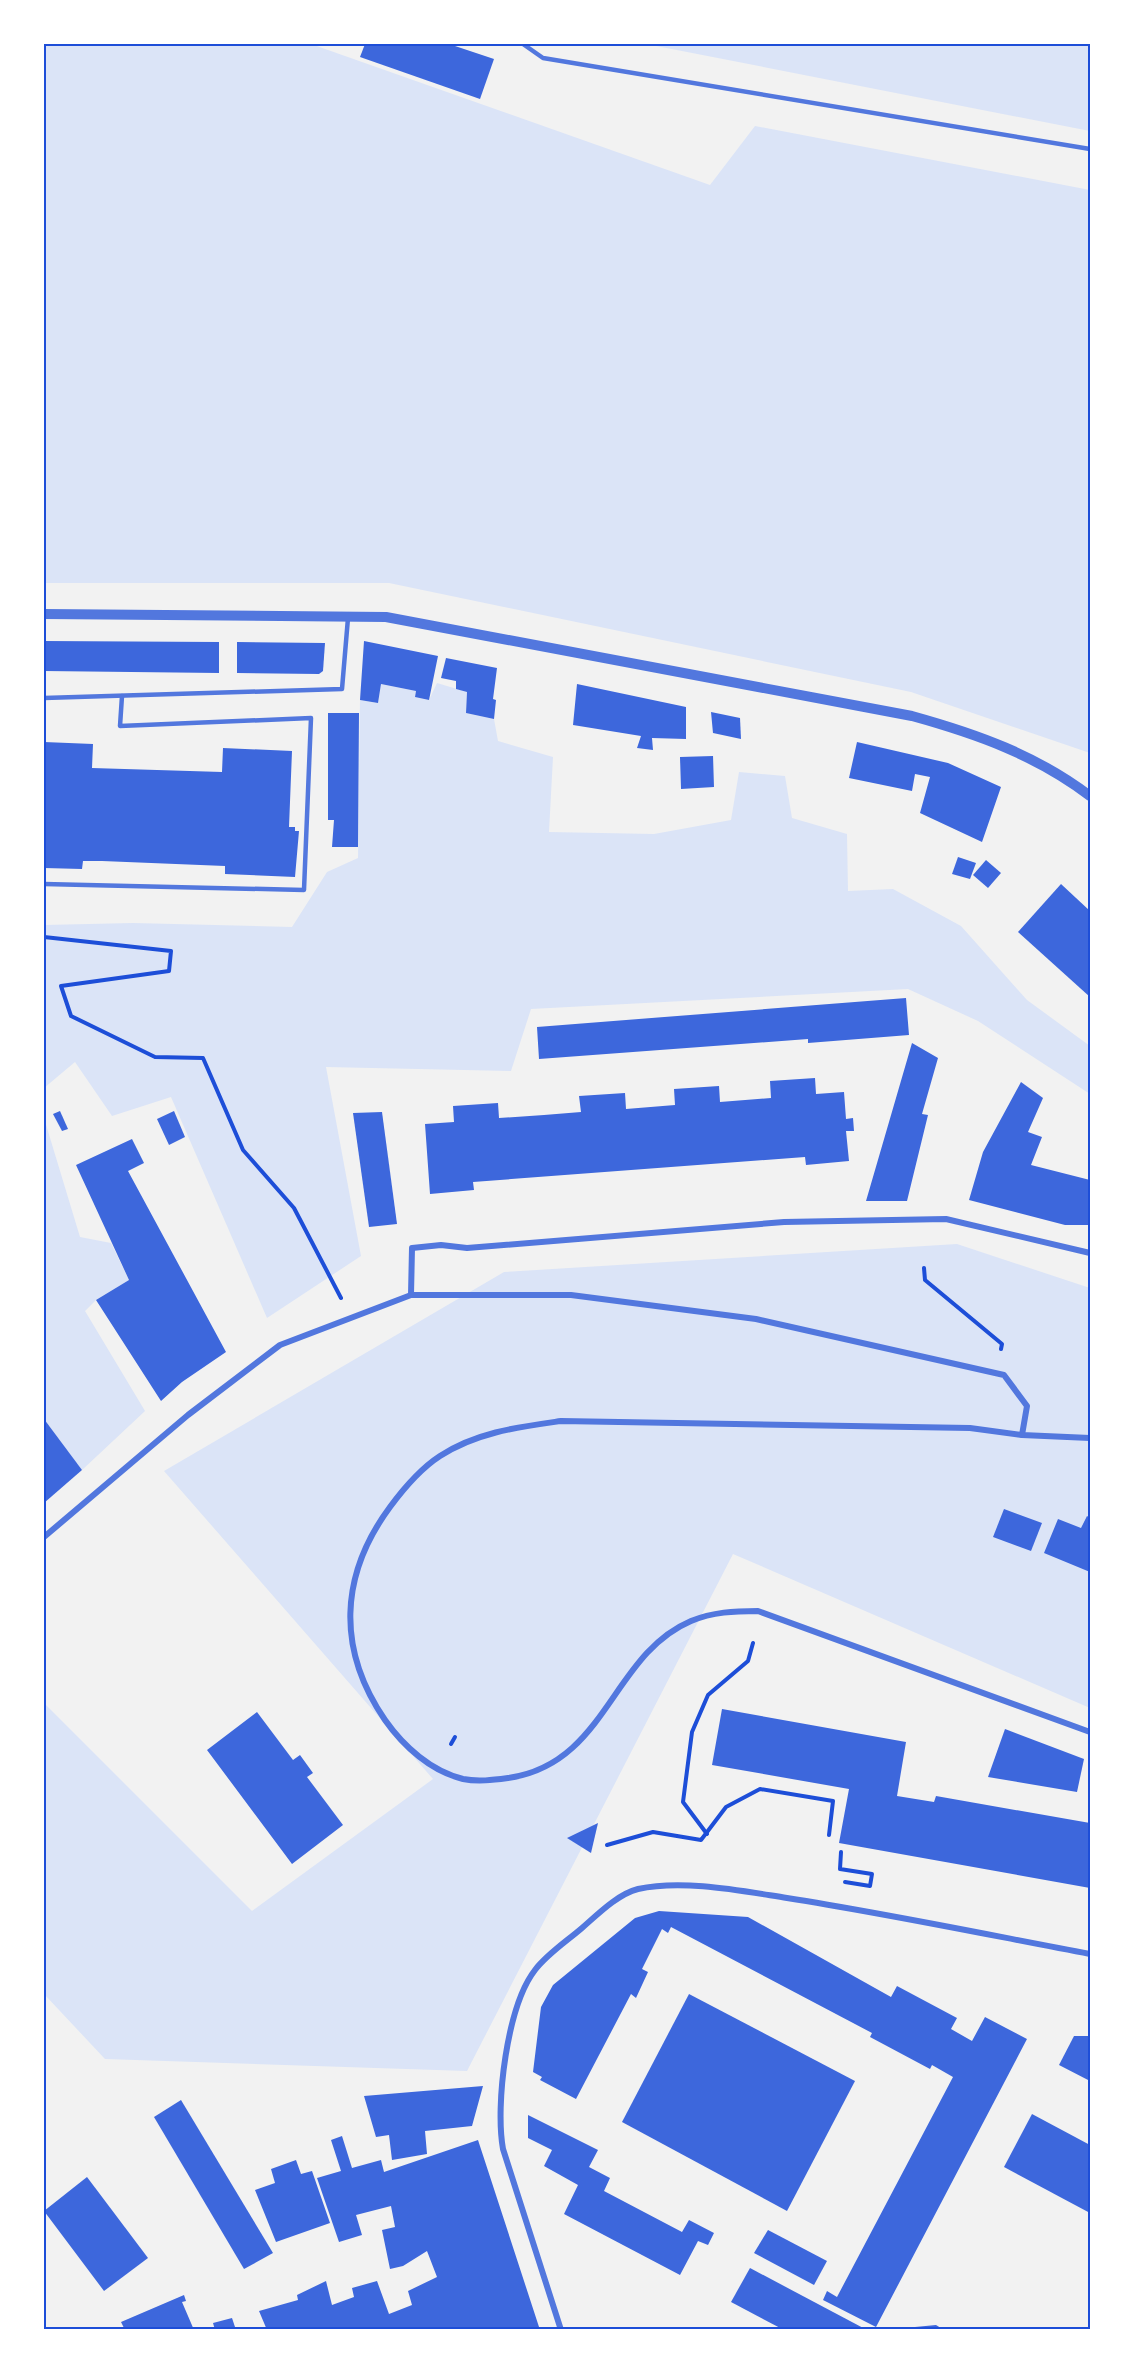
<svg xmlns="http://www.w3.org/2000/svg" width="1134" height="2373" viewBox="0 0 1134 2373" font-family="Roboto,sans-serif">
  <rect width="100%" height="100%" fill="#f2f2f2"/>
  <g fill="#dbe4f7">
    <path d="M 44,44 L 311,44 L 710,185 L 755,126 L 1090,190 L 1090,753 L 911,692 L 389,583 L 44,583 Z"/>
    <path d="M 646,44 L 1090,44 L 1090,131 Z"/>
    <path d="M 437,683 L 467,692 L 466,713 L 494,719 L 498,741 L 553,757 L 549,832 L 654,834 L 731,820 L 739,772 L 785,776 L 792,818 L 847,834 L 848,891 L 893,889 L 961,926 L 1027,1000 L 1090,1046 L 1090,1094 L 978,1021 L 908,989 L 531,1009 L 511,1071 L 326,1067 L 361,1256 L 267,1318 L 171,1097 L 112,1116 L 75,1062 L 44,1088 L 44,925 L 133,923 L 292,927 L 327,872 L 358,858 L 360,700 L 378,703 L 381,684 L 416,691 L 415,697 L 429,700 Z"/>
    <path d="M 44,1118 L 80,1237 L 111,1243 L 129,1280 L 96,1300 L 85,1311 L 145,1411 L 82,1470 L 44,1419 Z"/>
    <path d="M 957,1244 L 1090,1288 L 1090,1708 L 733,1554 L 467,2071 L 105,2059 L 44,1994 L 44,1703 L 252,1911 L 433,1779 L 164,1471 L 504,1272 Z"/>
  </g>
  <g fill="#3d67dc">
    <path d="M 365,44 L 449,44 L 494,59 L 480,99 L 360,57 Z"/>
    <path d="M 44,641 L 219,642 L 219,673 L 44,671 Z"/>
    <path d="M 364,641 L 438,656 L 429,700 L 415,697 L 416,691 L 381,684 L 378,703 L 360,700 Z"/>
    <path d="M 237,642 L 325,643 L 323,671 L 319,674 L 237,673 Z"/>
    <path d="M 446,658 L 497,668 L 493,699 L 496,700 L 494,719 L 466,713 L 467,692 L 456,689 L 456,681 L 441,678 Z"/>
    <path d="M 577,684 L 686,707 L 686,739 L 652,738 L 653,750 L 637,748 L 641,736 L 573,725 Z"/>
    <path d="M 711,712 L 740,718 L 741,739 L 713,733 Z"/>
    <path d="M 328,713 L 359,713 L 358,847 L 332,847 L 334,820 L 328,820 Z"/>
    <path d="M 44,742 L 93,744 L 92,768 L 222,772 L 223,748 L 292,751 L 289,827 L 295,827 L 295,831 L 299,831 L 295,877 L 225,874 L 225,866 L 102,861 L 83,861 L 82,869 L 44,868 Z"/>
    <path d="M 857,742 L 948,763 L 1001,787 L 982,842 L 920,813 L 930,777 L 915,774 L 912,791 L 849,778 Z"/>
    <path d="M 713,756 L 714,787 L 681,789 L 680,757 Z"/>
    <path d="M 958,857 L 976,863 L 970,879 L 952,874 Z"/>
    <path d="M 986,860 L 1001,873 L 988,888 L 973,875 Z"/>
    <path d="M 1061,884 L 1090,911 L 1090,997 L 1018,932 Z"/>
    <path d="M 906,998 L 909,1035 L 808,1043 L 808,1039 L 539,1059 L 537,1027 Z"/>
    <path d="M 912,1043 L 938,1058 L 922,1114 L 928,1115 L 907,1201 L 866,1201 Z"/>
    <path d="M 815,1078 L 816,1094 L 844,1092 L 846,1119 L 853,1118 L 854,1131 L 846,1131 L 849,1161 L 806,1165 L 805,1157 L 473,1182 L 474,1190 L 430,1194 L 425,1124 L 454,1122 L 453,1106 L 498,1103 L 499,1118 L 544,1115 L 581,1112 L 579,1096 L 625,1093 L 626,1109 L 675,1105 L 674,1089 L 719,1086 L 720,1102 L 771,1098 L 770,1081 Z"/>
    <path d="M 1021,1082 L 1043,1098 L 1028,1132 L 1042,1137 L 1031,1165 L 1090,1180 L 1090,1225 L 1065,1225 L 969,1200 L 983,1152 Z"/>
    <path d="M 60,1111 L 68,1129 L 62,1131 L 53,1114 Z"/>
    <path d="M 174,1111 L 185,1137 L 169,1145 L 157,1119 Z"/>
    <path d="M 382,1112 L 397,1224 L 369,1227 L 353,1113 Z"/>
    <path d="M 132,1139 L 144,1163 L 128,1171 L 226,1352 L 182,1382 L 161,1401 L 96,1300 L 129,1280 L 76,1165 Z"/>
    <path d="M 44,1419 L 82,1470 L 44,1503 Z"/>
    <path d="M 1004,1509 L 1042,1523 L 1031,1551 L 993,1537 Z"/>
    <path d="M 1087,1516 L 1090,1518 L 1090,1572 L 1044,1553 L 1058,1519 L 1081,1528 Z"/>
    <path d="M 722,1709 L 906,1742 L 897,1796 L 934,1802 L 936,1796 L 1090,1823 L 1090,1888 L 839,1843 L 849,1789 L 712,1765 Z"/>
    <path d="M 257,1712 L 293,1760 L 300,1755 L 313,1773 L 307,1777 L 343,1825 L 292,1864 L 207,1750 Z"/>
    <path d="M 1005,1729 L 1084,1759 L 1077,1792 L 988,1777 Z"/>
    <path d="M 598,1823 L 591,1853 L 567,1838 Z"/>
    <path d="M 659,1911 L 748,1917 L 891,1997 L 897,1986 L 957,2018 L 951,2029 L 972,2041 L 985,2017 L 1027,2039 L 876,2327 L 823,2300 L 827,2291 L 837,2297 L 953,2077 L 932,2065 L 930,2069 L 870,2037 L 872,2033 L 671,1927 L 668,1933 L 662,1929 L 642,1969 L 648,1972 L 636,1998 L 631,1994 L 576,2099 L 540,2080 L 542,2077 L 533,2072 L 541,2007 L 553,1985 L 635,1918 Z"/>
    <path d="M 689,1994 L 855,2081 L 787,2211 L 622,2122 Z"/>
    <path d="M 1074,2036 L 1090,2036 L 1090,2081 L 1059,2065 Z"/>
    <path d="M 483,2086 L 472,2126 L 425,2131 L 427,2154 L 392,2160 L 389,2135 L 376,2137 L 364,2096 Z"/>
    <path d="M 181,2100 L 273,2253 L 244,2269 L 154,2117 Z"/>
    <path d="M 1032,2114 L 1090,2145 L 1090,2213 L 1004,2167 Z"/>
    <path d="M 528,2115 L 598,2150 L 589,2167 L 610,2178 L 604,2191 L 682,2232 L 689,2220 L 714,2233 L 708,2245 L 698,2241 L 680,2275 L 564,2214 L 578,2185 L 544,2166 L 552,2150 L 528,2138 Z"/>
    <path d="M 342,2136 L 352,2168 L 381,2160 L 384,2172 L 478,2140 L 540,2330 L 267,2330 L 259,2311 L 298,2300 L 297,2295 L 326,2281 L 332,2305 L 354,2297 L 352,2288 L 377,2281 L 389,2314 L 412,2305 L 408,2291 L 437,2277 L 427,2251 L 403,2266 L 390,2269 L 382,2230 L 395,2227 L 391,2206 L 356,2215 L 362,2235 L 339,2242 L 317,2178 L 341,2171 L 331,2140 Z"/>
    <path d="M 296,2160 L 301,2174 L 312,2171 L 330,2223 L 276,2242 L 255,2190 L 275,2183 L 271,2169 Z"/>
    <path d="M 87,2177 L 148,2258 L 104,2291 L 44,2211 Z"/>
    <path d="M 768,2230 L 827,2261 L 814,2285 L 754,2253 Z"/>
    <path d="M 750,2268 L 867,2330 L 784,2330 L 731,2302 Z"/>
    <path d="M 184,2295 L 186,2301 L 182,2302 L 194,2330 L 125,2330 L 121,2322 Z"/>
    <path d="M 232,2318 L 236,2330 L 215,2330 L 213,2323 Z"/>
    <path d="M 936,2325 L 944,2330 L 914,2330 L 915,2327 Z"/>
  </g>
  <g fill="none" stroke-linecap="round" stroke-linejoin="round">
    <g stroke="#1d4ed8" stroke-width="4">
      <path d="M 44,937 L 171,951 L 169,971 L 61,986 L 71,1016 L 155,1057 L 203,1058 L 243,1150 L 294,1208 L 341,1298"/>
      <path d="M 924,1268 L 925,1280 L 1002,1344 L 1001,1349"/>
      <path d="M 451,1744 L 455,1737"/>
      <path d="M 707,1834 L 683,1802 L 692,1732 L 708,1695 L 748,1661 L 753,1643"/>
      <path d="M 607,1845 L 653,1832 L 701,1840 L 726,1807 L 760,1789 L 833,1801 L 829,1835"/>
      <path d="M 841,1852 L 840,1869 L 872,1874 L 870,1886 L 845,1882"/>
    </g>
    <g stroke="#5277de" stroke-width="4.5">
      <path d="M 523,44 L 543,58 L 1090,149"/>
      <path d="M 44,698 L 342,689 L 348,618"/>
      <path d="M 44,884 L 304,890 L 311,718 L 120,726 L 122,696"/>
    </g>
    <g stroke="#5277de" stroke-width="6">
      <path d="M 411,1295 L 412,1248 L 441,1245 L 467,1248 L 784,1222 L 946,1219 L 1090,1253"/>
      <path d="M 1090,1438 L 1022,1435 L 970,1428 L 561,1421 C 519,1427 477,1432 440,1456 C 420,1469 404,1488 390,1507 C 339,1576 337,1650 385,1720 C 404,1747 431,1771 463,1779 C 478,1782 493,1780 508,1778 C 607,1764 611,1655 691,1621 C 713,1612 734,1611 758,1611 L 1090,1732"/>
      <path d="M 44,1537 L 188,1415 L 280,1345 L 411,1295 L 571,1295 L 756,1319 L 1004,1375 L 1027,1406 L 1022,1435"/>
      <path d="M 561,2330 L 503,2149 C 495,2105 507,2006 535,1970 C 547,1954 567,1941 582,1928 C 598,1914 618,1894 638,1889 C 683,1879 742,1891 787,1898 C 889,1914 989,1935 1090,1954"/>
    </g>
    <path stroke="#5277de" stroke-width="10" d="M 44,614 L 386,617 L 912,716 C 977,734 1036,755 1090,796"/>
  </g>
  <rect width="1134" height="2373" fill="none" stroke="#ffffff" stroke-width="90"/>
  <rect x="45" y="45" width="1044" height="2283" fill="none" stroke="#1d4ed8" stroke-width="2"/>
</svg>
